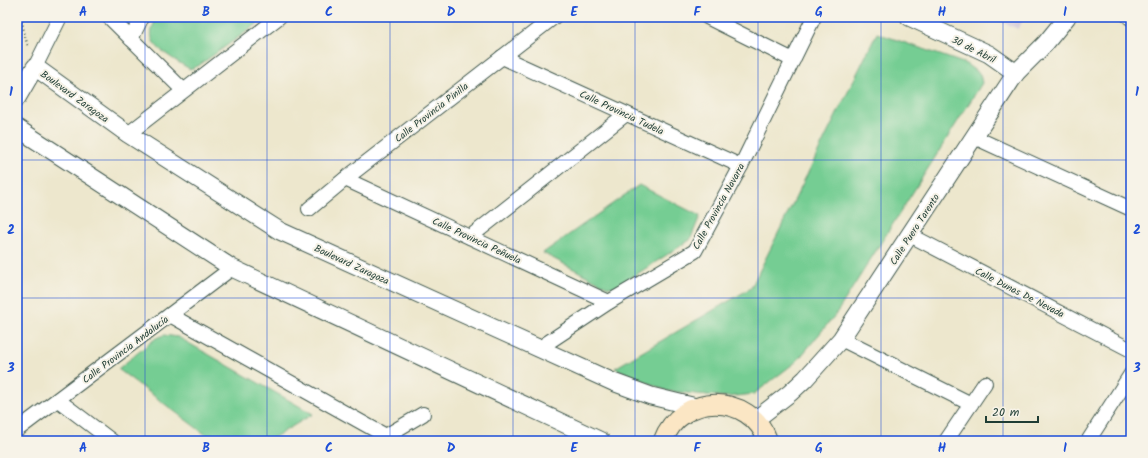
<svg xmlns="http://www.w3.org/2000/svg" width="1148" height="458" viewBox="0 0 1148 458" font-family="Kalam,sans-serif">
  <rect width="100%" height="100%" fill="#f7f3e8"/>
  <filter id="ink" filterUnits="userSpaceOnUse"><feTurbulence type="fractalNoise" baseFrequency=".025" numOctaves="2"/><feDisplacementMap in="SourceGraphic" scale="8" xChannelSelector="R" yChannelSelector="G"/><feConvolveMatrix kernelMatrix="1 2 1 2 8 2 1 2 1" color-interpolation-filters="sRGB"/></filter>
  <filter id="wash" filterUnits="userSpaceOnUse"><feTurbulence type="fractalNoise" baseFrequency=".012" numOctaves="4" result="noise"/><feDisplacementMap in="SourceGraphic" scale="16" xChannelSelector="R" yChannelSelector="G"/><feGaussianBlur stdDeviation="0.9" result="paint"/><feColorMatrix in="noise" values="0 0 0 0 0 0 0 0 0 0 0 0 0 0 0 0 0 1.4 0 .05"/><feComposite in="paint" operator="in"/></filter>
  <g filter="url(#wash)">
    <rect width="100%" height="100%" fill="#ede7cd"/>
    <path fill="#cbbfd5" d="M 990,17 L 1025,17 L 1018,29 Z"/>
    <g fill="#74cd93" stroke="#4a8564">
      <path d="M 157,17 L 267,17 L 198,66 L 190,69 C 183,65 176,61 169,56 C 152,44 146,38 157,17 Z"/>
      <path d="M 877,33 L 966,64 L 980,74 L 982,83 L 836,314 L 797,361 L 754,394 L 727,397 L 667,391 L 615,368 L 751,288 Z"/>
      <path d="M 639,185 L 700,216 L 690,240 L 623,283 L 615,287 L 608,287 L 543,253 Z"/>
      <path d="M 164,335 L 178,337 L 313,414 L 268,441 L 214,441 L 118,369 L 156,338 Z"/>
    </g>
  </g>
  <g filter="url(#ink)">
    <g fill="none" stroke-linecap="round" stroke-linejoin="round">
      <defs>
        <g id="minor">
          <path d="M 109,17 L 183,90"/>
          <path d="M 707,17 L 793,60"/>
          <path d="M 1129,17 L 1131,18"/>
          <path d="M 131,39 L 142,17"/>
          <path d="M 502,57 L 741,166"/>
          <path d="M 35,67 L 60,17"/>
          <path d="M 128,134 L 279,17"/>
          <path d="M 974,137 L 1131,209"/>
          <path d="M 345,179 L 609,302"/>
          <path d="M 309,209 L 345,179 L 554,17"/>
          <path d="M 910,235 L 1131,350"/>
          <path d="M 470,237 L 626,114"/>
          <path d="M 170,315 L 386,436"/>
          <path d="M 841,339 L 971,404"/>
          <path d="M 538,349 L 609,302 L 695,251 L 741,166 L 814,17"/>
          <path d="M 58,400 L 112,441"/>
          <path d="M 17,430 L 232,268"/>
          <path d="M 379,440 L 423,414"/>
          <path d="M 946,441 L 985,383"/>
          <path d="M 1088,441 L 1131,374"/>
        </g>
        <g id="tertiary">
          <path d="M 909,17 L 989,54 L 1016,73"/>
          <path d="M 17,98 L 35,67 L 128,134 L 280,231 L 613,382 L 651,396 L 696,407"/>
          <path d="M 17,128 L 232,268 L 601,441"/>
          <path d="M 755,420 L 790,393 L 805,379 L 841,339 L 1016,73 L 1045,44 L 1067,17"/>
        </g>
        <path id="secondary" d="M 663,441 C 681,392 750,392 768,441"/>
      </defs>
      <use href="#minor" stroke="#3e564b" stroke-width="16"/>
      <use href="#tertiary" stroke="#3e564b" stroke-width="19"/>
      <use href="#secondary" stroke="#3e564b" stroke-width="21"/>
      <path stroke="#3e564b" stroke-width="2.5" stroke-dasharray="1 3" stroke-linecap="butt" d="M 21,17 L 25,37 L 28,46"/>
      <use href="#minor" stroke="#fff" stroke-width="14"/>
      <use href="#tertiary" stroke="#fff" stroke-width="17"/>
      <use href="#secondary" stroke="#fbe6c4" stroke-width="19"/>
    </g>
  </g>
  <path fill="none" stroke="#1d4ed8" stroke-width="1" stroke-opacity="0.55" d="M 145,17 L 145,441M 267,17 L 267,441M 390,17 L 390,441M 513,17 L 513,441M 635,17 L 635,441M 758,17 L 758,441M 881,17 L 881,441M 1003,17 L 1003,441M 17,160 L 1131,160M 17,298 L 1131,298"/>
  <g text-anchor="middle" stroke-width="4" stroke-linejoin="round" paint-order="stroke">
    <g font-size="10" fill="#1f3d34" stroke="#f7f3e8">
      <text transform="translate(974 49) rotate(27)" y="4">30 de Abril</text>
      <text transform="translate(75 96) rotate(36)" y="4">Boulevard Zaragoza</text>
      <text transform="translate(431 112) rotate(-38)" y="4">Calle Provincia Pinilla</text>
      <text transform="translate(622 112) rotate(25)" y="4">Calle Provincia Tudela</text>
      <text transform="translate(718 206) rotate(-61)" y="4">Calle Provincia Navarra</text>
      <text transform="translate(914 229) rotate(-57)" y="4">Calle Puero Tarento</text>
      <text transform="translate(477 240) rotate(25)" y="4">Calle Provincia Peñuela</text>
      <text transform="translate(352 264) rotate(25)" y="4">Boulevard Zaragoza</text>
      <text transform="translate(1020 292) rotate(27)" y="4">Calle Dunas De Nevada</text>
      <text transform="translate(125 349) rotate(-37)" y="4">Calle Provincia Andalucía</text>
    </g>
  </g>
  <rect width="1148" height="458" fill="none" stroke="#f7f3e8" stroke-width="44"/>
  <path d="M986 416v6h52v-6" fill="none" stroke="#1f3d34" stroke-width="2"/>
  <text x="992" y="416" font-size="12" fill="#1f3d34" stroke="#f7f3e8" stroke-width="3" paint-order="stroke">20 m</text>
  <rect x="22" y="22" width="1104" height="414" fill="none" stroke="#1d4ed8" stroke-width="1.5"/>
  <g font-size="13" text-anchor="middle" font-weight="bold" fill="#1d4ed8">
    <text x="83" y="16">A</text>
    <text x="206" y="16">B</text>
    <text x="329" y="16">C</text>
    <text x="451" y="16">D</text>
    <text x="574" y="16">E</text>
    <text x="697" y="16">F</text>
    <text x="819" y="16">G</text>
    <text x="942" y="16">H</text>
    <text x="1065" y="16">I</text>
    <text x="11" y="96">1</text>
    <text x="1137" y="96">1</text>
    <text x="11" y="234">2</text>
    <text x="1137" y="234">2</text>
    <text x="11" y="372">3</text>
    <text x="1137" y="372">3</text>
    <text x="83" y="452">A</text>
    <text x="206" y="452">B</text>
    <text x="329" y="452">C</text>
    <text x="451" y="452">D</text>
    <text x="574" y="452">E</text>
    <text x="697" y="452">F</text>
    <text x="819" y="452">G</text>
    <text x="942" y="452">H</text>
    <text x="1065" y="452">I</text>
  </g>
</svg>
